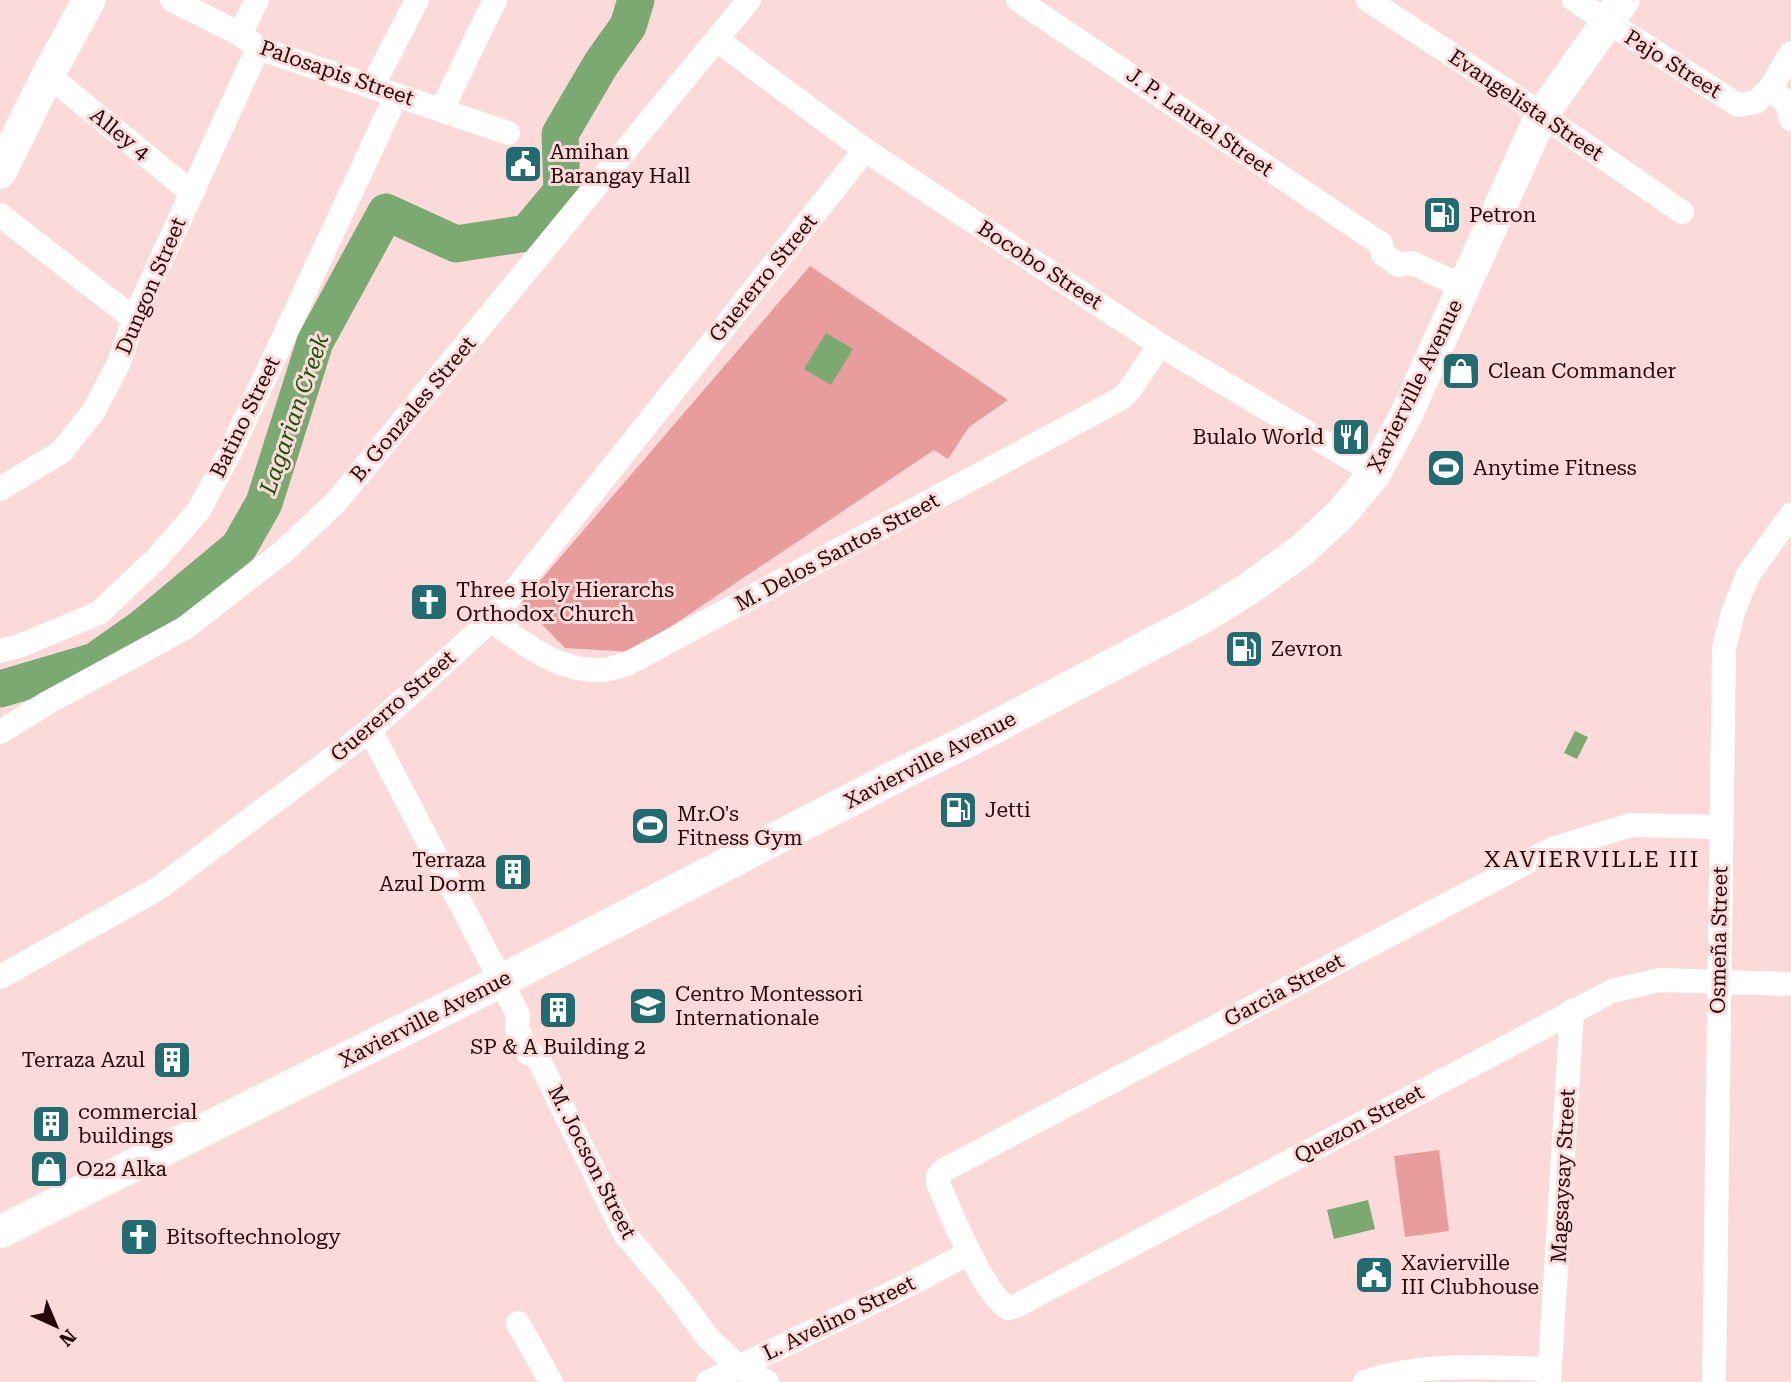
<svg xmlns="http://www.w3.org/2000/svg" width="1791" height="1382" viewBox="0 0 1791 1382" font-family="'Roboto Serif',serif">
  <rect width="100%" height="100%" fill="#fcdad9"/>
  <g fill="#e89d9c">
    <path d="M 810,266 L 1008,400 L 969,427 L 948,459 L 934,450 L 633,652 L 565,648 L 521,603 Z"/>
    <path d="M 1439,1150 L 1449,1231 L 1405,1237 L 1394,1156 Z"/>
  </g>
  <g fill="#7aa971">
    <path d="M 826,333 L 853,349 L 831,385 L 804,369 Z"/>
    <path d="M 1575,731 L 1588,737 L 1577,759 L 1564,753 Z"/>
    <path d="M 1368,1200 L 1375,1229 L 1334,1239 L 1327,1210 Z"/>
  </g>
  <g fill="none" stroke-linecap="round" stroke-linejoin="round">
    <path stroke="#7aa971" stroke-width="37" d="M 0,689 L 95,661 L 142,628 L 239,547 L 264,503 L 315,342 L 386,212 L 456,244 L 527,233 L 562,191 L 560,134 L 601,64 L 628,26 L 636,0"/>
    <g stroke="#fff" stroke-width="24">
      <path d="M 172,0 L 240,34 L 258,48 L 508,133"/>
      <path d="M 1018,0 L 1381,244 L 1383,254 L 1399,265 L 1412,263 L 1464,287"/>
      <path d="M 1368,0 L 1507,91 L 1682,212"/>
      <path d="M 1574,0 L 1738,105 L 1756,102 L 1771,87 L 1791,53"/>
      <path d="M 240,34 L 257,0"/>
      <path d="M 717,40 L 865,150 L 1160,345 L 1375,473"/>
      <path d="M 48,75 L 192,193"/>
      <path d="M 372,87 L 417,0"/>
      <path d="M 1771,87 L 1787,104 L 1791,119"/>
      <path d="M 442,109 L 495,0"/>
      <path d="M 0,215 L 134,319"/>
      <path d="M 0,489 L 61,452 L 93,412 L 119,363 L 134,319 L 258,48"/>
      <path d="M 491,620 C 523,643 558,672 600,670 C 609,670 618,666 627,664 L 1120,399 L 1128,392 L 1160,345"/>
      <path d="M 0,651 L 19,646 L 99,613 L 157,558 L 199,510 L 230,452 L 396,96"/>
      <path d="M 370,730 L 501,981 L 518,1015 L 517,1028 L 528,1053 L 538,1058 L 624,1233 L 674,1292 L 709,1339 L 739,1367 L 767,1382"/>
      <path d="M 0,732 L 47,703 L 185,628 L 284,551 L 336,502 L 749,0"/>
      <path d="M 1721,827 L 1631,825 L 1552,849 L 944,1170 L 938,1176 L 938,1183 C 950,1211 983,1294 1008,1308 L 1016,1306 L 1612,991 L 1659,980 L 1791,984"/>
      <path d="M 0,977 L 159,888 L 370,730 L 491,620 L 865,150"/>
      <path d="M 518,1323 L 551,1382"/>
      <path d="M 708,1382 L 908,1285 L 969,1253"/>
      <path d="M 1365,1382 C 1424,1361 1488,1368 1550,1369"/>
      <path d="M 1549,1382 L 1572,1011"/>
      <path d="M 1714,1382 L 1724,648 L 1733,612 L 1748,575 L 1791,515"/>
    </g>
    <g stroke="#fff" stroke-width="33">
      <path d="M 0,172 L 48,75 L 89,0"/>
      <path d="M 0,1232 L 501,981 L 906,771 L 968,741 L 1203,617 L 1248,589 L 1301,551 L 1341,514 L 1375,473 L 1405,417 L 1541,116 L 1623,0"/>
    </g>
  </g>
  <defs>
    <symbol id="civic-square" viewBox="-11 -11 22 22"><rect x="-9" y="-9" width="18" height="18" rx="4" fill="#216c70" stroke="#fcdad9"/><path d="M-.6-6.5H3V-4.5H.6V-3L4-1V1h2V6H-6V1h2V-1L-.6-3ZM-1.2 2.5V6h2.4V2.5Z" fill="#fff"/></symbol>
    <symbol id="fuel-square" viewBox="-11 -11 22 22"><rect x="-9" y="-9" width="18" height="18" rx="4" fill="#216c70" stroke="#fcdad9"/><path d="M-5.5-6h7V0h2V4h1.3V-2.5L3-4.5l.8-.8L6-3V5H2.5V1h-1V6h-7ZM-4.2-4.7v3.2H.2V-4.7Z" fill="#fff"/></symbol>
    <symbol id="shop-square" viewBox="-11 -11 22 22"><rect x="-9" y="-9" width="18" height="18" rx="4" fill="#216c70" stroke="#fcdad9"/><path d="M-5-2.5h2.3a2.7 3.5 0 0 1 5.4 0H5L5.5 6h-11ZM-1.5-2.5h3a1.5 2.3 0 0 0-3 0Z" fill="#fff"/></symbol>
    <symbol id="restaurant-square" viewBox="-11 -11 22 22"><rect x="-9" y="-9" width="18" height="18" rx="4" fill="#216c70" stroke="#fcdad9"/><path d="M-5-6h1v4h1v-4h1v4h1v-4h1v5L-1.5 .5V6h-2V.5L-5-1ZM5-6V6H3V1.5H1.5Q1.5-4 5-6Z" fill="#fff"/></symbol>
    <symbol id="stadium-square" viewBox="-11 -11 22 22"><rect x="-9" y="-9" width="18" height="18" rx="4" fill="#216c70" stroke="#fcdad9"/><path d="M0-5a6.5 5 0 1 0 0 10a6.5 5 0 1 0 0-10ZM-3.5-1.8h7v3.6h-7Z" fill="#fff"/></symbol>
    <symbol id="church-square" viewBox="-11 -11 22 22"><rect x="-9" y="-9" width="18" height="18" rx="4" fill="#216c70" stroke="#fcdad9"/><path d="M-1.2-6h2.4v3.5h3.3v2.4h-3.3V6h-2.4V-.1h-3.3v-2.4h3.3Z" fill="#fff"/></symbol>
    <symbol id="building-square" viewBox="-11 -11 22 22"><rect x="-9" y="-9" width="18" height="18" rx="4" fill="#216c70" stroke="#fcdad9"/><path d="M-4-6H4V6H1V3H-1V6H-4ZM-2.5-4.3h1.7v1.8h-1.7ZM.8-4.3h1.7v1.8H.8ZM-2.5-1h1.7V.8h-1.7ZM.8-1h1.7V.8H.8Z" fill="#fff"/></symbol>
    <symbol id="school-square" viewBox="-11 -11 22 22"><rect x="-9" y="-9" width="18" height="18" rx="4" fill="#216c70" stroke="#fcdad9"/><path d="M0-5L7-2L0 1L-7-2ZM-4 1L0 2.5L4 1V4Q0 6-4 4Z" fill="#fff"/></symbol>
  </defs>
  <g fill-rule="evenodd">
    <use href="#civic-square" x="501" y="142" width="44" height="44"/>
    <use href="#fuel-square" x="1420" y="193" width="44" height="44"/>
    <use href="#shop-square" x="1439" y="349" width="44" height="44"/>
    <use href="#restaurant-square" x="1329" y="415" width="44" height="44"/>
    <use href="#stadium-square" x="1424" y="446" width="44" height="44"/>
    <use href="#church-square" x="407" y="580" width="44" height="44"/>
    <use href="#fuel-square" x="1222" y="627" width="44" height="44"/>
    <use href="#fuel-square" x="936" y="788" width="44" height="44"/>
    <use href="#stadium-square" x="628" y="804" width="44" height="44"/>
    <use href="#building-square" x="491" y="850" width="44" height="44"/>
    <use href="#school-square" x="626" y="984" width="44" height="44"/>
    <use href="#building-square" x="536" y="988" width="44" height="44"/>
    <use href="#building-square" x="150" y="1038" width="44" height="44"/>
    <use href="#building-square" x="29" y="1102" width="44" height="44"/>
    <use href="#shop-square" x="27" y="1147" width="44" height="44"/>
    <use href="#church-square" x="117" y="1215" width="44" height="44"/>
    <use href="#civic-square" x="1352" y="1253" width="44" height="44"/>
  </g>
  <g text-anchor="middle" stroke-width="6" stroke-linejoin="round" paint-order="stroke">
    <g font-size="21" fill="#26090b" stroke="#fcdad9">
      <text transform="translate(1673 64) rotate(32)" y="7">Pajo Street</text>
      <text transform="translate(337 73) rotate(19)" y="7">Palosapis Street</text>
      <text transform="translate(1526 105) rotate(34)" y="7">Evangelista Street</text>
      <text transform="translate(1200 122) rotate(35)" y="7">J. P. Laurel Street</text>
      <text transform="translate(120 134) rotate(39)" y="7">Alley 4</text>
      <text transform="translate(1040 265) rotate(33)" y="7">Bocobo Street</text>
      <text transform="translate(763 278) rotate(-51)" y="7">Guererro Street</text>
      <text transform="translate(151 286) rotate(-67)" y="7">Dungon Street</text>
      <text transform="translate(1415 386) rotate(-64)" y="7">Xavierville Avenue</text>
      <text transform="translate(413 409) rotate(-50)" y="7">B. Gonzales Street</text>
      <text transform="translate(245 417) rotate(-64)" y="7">Batino Street</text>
      <text transform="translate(837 552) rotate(-28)" y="7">M. Delos Santos Street</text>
      <text transform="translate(393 706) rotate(-41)" y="7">Guererro Street</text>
      <text transform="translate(930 760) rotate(-27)" y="7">Xavierville Avenue</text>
      <text transform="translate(1719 940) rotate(-89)" y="7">Osmeña Street</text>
      <text transform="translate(1284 990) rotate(-28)" y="7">Garcia Street</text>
      <text transform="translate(425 1019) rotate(-27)" y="7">Xavierville Avenue</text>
      <text transform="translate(1359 1124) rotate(-28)" y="7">Quezon Street</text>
      <text transform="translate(592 1162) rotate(63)" y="7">M. Jocson Street</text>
      <text transform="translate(1563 1176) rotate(-87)" y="7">Magsaysay Street</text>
      <text transform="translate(839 1318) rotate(-26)" y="7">L. Avelino Street</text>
    </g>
    <g font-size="21" fill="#26090b" stroke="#fcdad9" text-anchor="start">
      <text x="550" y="159">Amihan<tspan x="550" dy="24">Barangay Hall</tspan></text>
      <text x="1469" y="222">Petron</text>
      <text x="1488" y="378">Clean Commander</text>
      <text x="1324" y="444" text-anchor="end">Bulalo World</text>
      <text x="1473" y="475">Anytime Fitness</text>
      <text x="456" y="597">Three Holy Hierarchs<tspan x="456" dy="24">Orthodox Church</tspan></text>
      <text x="1271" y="656">Zevron</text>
      <text x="985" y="817">Jetti</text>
      <text x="677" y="821">Mr.O's<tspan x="677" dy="24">Fitness Gym</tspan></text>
      <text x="486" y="867" text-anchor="end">Terraza<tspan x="486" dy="24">Azul Dorm</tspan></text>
      <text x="675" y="1001">Centro Montessori<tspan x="675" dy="24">Internationale</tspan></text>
      <text x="558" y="1054" text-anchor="middle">SP &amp; A Building 2</text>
      <text x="145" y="1067" text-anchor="end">Terraza Azul</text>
      <text x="78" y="1119">commercial<tspan x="78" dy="24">buildings</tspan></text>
      <text x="76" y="1176">O22 Alka</text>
      <text x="166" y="1244">Bitsoftechnology</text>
      <text x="1401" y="1270">Xavierville<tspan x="1401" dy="24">III Clubhouse</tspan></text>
    </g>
    <g font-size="23" font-style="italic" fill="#135200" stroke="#fcdad9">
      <text transform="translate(294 414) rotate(-71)" y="8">Lagarian Creek</text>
    </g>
    <g font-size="23" letter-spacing="2" fill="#26090b" stroke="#fcdad9">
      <text x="1592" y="867">XAVIERVILLE III</text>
    </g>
  </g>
  <g transform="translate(56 1326) rotate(136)" stroke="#fcdad9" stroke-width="5" paint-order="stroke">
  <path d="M0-5L12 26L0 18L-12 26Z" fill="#26090b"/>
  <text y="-10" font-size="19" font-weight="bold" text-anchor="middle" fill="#26090b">N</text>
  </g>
</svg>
